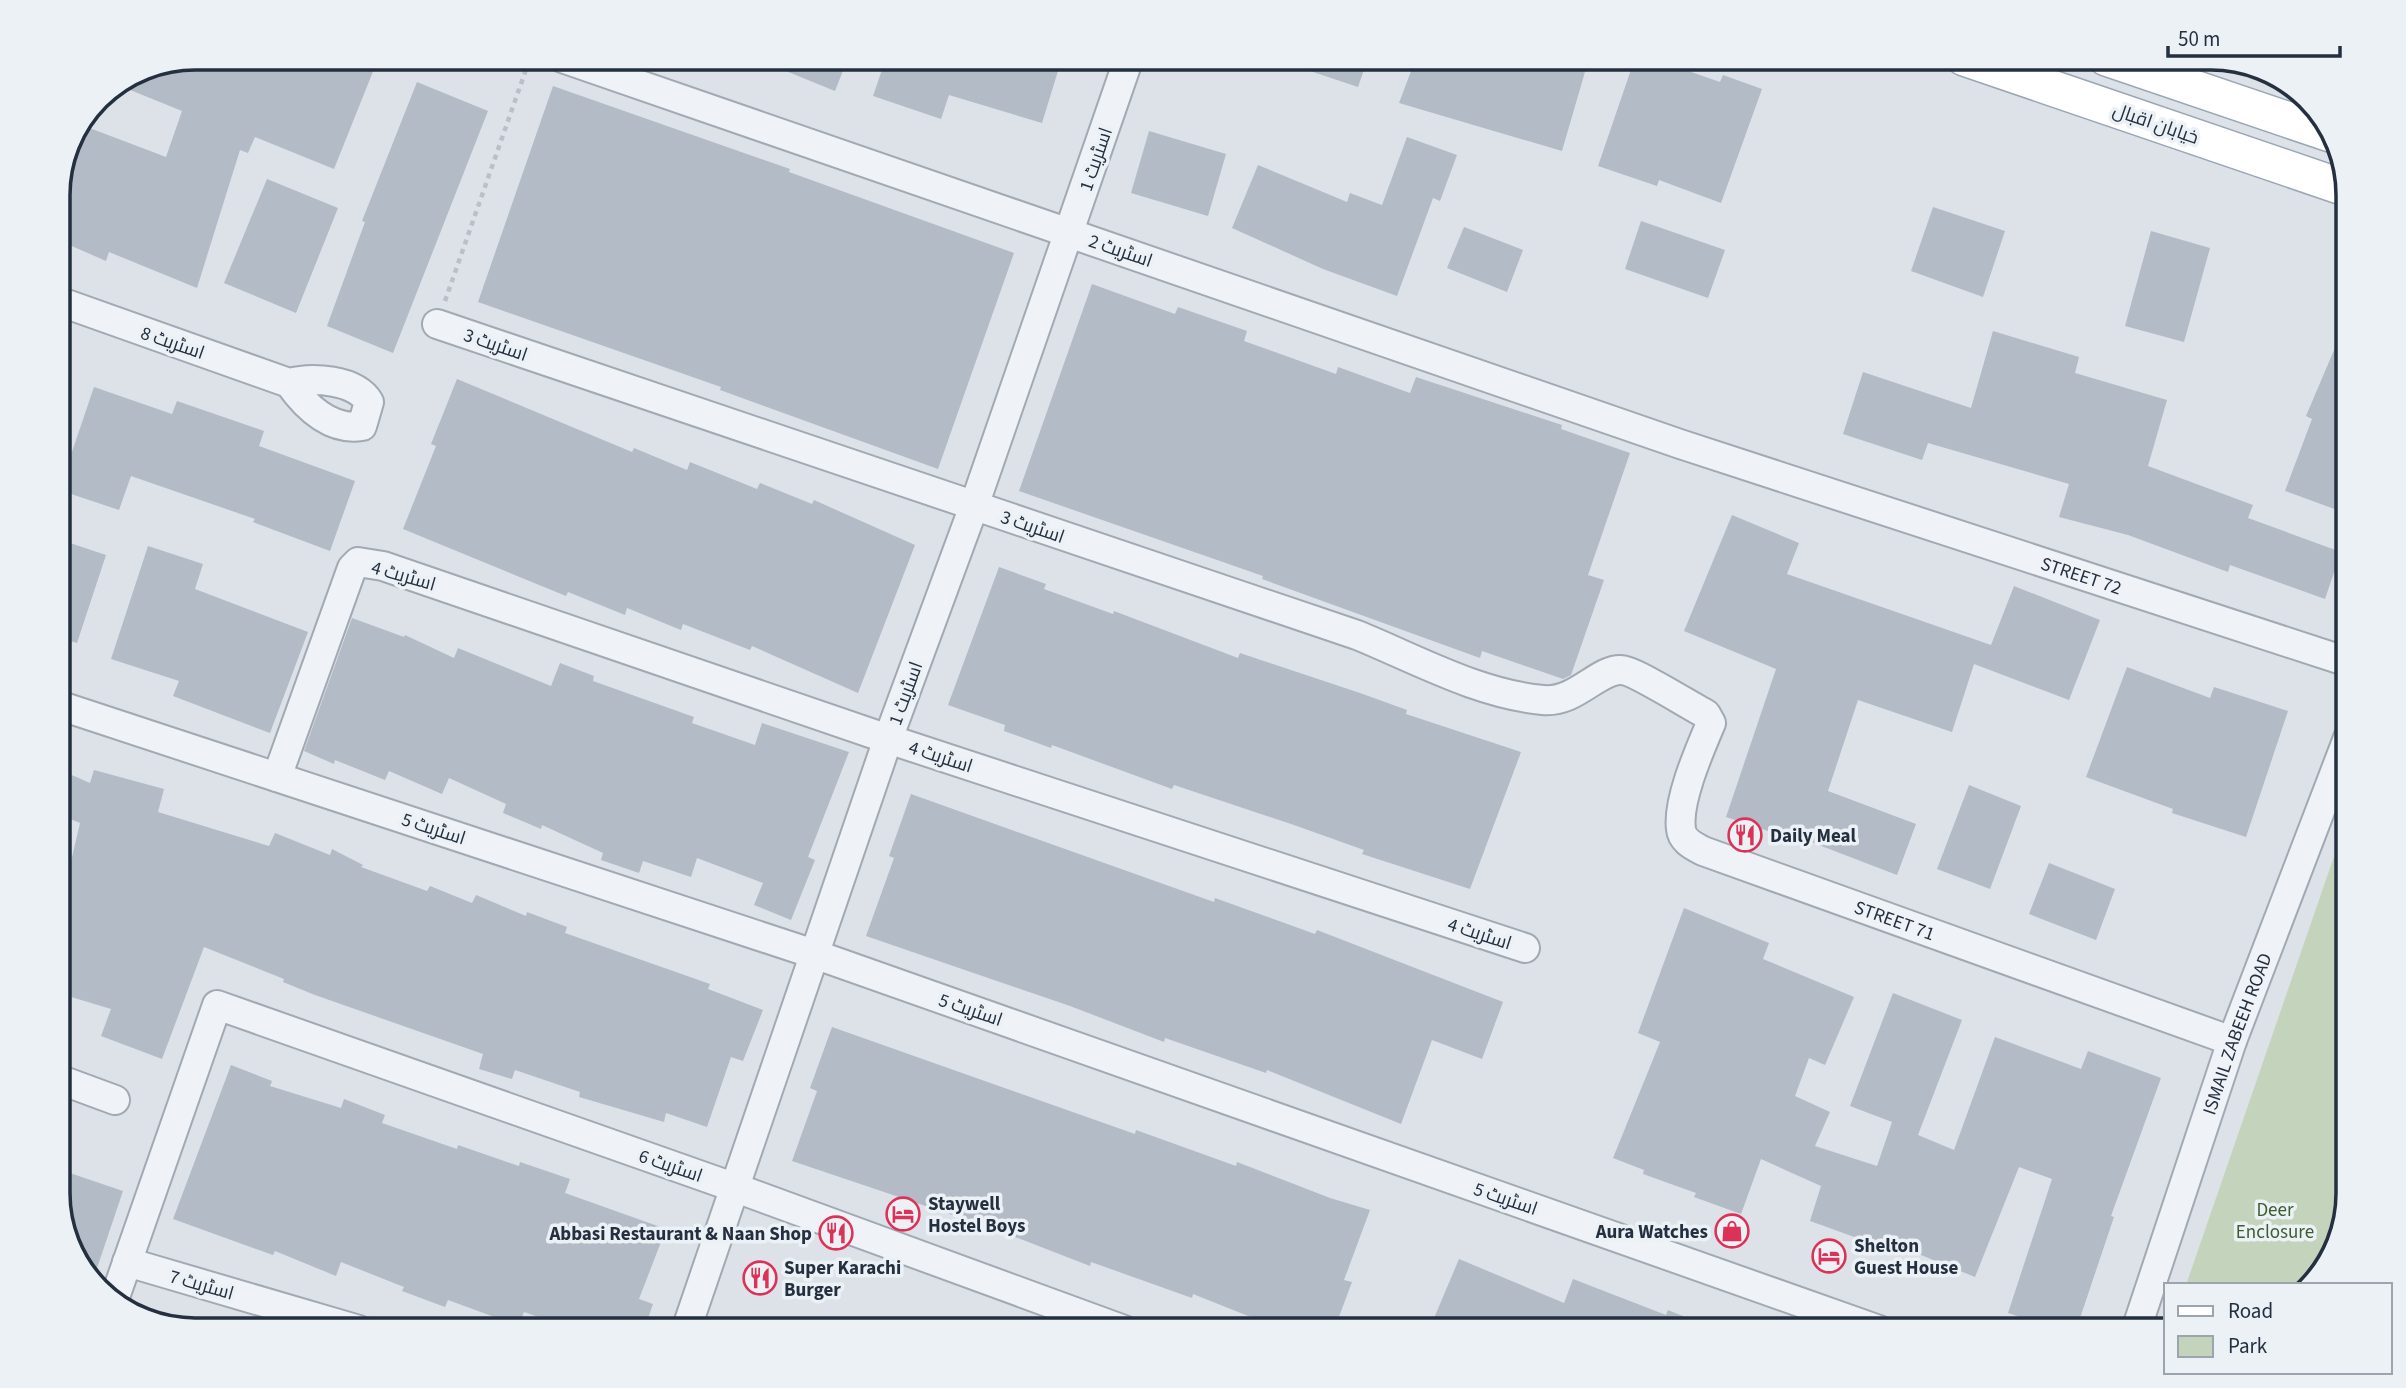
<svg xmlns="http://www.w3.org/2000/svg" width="2406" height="1388" viewBox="0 0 2406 1388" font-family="'Source Sans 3',Cairo,sans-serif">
  <rect width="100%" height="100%" fill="#dce2e8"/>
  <g fill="#c4d3bc">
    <path d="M 2189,58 L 2211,58 L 2279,76 L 2301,96 Z"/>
    <path d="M 2348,816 L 2348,1194 L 2330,1261 L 2307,1285 L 2186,1285 Z"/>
  </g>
  <g fill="#b3bbc6">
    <path d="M 195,58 L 360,58 L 376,64 L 334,169 L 255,137 L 248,153 L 240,150 L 197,288 L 109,252 L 106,261 L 58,240 L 58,186 L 72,135 L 79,124 L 166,157 L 182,111 L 118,85 L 143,68 Z"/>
    <path d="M 754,58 L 848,58 L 835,91 Z"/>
    <path d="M 886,58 L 1062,58 L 1042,123 L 949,95 L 941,119 L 873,96 Z"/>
    <path d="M 1281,58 L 1368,58 L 1358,87 L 1280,61 Z"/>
    <path d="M 1416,58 L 1474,58 L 1503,69 L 1506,58 L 1589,58 L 1562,151 L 1399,103 Z"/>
    <path d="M 1635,58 L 1651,58 L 1720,82 L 1723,75 L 1762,89 L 1721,203 L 1659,180 L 1657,186 L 1598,166 Z"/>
    <path d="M 417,82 L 488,111 L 393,353 L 327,326 L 365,222 L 362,221 Z"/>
    <path d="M 553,86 L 790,169 L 789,172 L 1014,253 L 938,469 L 720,390 L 721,387 L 478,302 Z"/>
    <path d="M 1149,131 L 1226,154 L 1208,216 L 1131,193 Z"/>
    <path d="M 1407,137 L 1457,155 L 1440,201 L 1433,198 L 1397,296 L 1323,269 L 1232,228 L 1258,165 L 1347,202 L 1350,193 L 1382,205 Z"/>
    <path d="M 267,179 L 338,208 L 296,313 L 224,283 Z"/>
    <path d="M 1933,207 L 2005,231 L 1983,297 L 1911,271 Z"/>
    <path d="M 1641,221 L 1725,250 L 1708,298 L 1625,269 Z"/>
    <path d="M 1464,227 L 1523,250 L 1507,292 L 1447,268 Z"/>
    <path d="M 2151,231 L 2210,248 L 2184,342 L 2125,326 Z"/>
    <path d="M 1092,284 L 1175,314 L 1178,307 L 1247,331 L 1244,341 L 1336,374 L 1338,367 L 1410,393 L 1416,377 L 1562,425 L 1561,429 L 1630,453 L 1588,575 L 1604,580 L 1571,675 L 1563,679 L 1482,651 L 1480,658 L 1262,579 L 1263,576 L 1019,491 Z"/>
    <path d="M 2348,317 L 2348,514 L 2285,491 L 2312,419 L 2306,416 Z"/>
    <path d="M 1993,331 L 2079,357 L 2075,373 L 2167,400 L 2148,466 L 2253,505 L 2248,518 L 2341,552 L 2325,599 L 2230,565 L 2228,572 L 2128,535 L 2059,517 L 2069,484 L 1928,443 L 1922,460 L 1843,434 L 1863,372 L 1971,408 Z"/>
    <path d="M 457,379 L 632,452 L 634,448 L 687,470 L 690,462 L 757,489 L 760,483 L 812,504 L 814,500 L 915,545 L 858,693 L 752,646 L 750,650 L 683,624 L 681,630 L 627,608 L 625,615 L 568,592 L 566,596 L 403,529 L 436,446 L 431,444 Z"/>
    <path d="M 94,387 L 172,414 L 177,401 L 264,431 L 259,446 L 355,481 L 330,551 L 253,522 L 255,519 L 131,476 L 119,510 L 59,490 Z"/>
    <path d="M 1732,515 L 1799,543 L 1787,574 L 1991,645 L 2014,586 L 2100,620 L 2069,700 L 1974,664 L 1952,732 L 1858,700 L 1828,791 L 1916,824 L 1897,875 L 1811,842 L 1810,845 L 1726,817 L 1776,669 L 1684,631 Z"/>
    <path d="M 58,539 L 106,555 L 77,643 L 58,637 Z"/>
    <path d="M 148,546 L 203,564 L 195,589 L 308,632 L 270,733 L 173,696 L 179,681 L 111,659 Z"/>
    <path d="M 999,567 L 1046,584 L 1044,589 L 1113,614 L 1114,611 L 1238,658 L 1240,653 L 1360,693 L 1407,710 L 1406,714 L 1521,752 L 1470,889 L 1362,854 L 1364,850 L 1294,825 L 1174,785 L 1172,789 L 1052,745 L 1051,748 L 1004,731 L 1005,725 L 948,705 Z"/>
    <path d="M 352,618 L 404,637 L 405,635 L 454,658 L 458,648 L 551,686 L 560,663 L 594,676 L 593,681 L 694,717 L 692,723 L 755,745 L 762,723 L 849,752 L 808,857 L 815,860 L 791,920 L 754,905 L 763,883 L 697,858 L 691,877 L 643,861 L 639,873 L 601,860 L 603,853 L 542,825 L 541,829 L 503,813 L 506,804 L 449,778 L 442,794 L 389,771 L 385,780 L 335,760 L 334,764 L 304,751 Z"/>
    <path d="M 2127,667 L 2210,698 L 2214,687 L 2288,711 L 2246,837 L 2172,813 L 2173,809 L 2086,777 Z"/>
    <path d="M 58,769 L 90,783 L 94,770 L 164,789 L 158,812 L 269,846 L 275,833 L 330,855 L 332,849 L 363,865 L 361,867 L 427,891 L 430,886 L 472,903 L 476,895 L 526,916 L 527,912 L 567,927 L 565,933 L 710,984 L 708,989 L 763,1010 L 743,1061 L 731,1057 L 707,1127 L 666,1113 L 664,1122 L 579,1097 L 580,1092 L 515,1070 L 512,1079 L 479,1069 L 483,1054 L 315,995 L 283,982 L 284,979 L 204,947 L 162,1059 L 101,1036 L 111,1009 L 58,993 L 58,917 L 80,823 L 58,814 Z"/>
    <path d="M 1969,785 L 2021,806 L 1990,889 L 1937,869 Z"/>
    <path d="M 911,794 L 1214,902 L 1215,898 L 1315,934 L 1317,930 L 1503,1002 L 1482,1059 L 1432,1040 L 1401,1124 L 1267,1070 L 1266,1073 L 1165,1038 L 1164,1042 L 1070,1006 L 866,936 L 894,858 L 889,856 Z"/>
    <path d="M 2049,863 L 2115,889 L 2096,940 L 2029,914 Z"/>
    <path d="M 1684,908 L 1769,943 L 1763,959 L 1854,997 L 1825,1065 L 1809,1058 L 1795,1096 L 1830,1112 L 1815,1146 L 1877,1166 L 1892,1122 L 1850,1106 L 1893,993 L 1962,1020 L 1918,1135 L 1954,1150 L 1995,1037 L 2081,1069 L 2088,1051 L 2161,1078 L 2111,1216 L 2114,1217 L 2076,1330 L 2060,1330 L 2008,1313 L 2052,1179 L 2019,1167 L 1975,1277 L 1884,1240 L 1882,1247 L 1810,1221 L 1821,1186 L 1761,1159 L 1741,1214 L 1694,1197 L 1696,1193 L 1643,1174 L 1644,1170 L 1613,1158 L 1660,1042 L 1638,1033 Z"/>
    <path d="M 832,1027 L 1135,1134 L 1136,1130 L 1236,1166 L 1237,1162 L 1330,1198 L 1370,1210 L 1344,1280 L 1352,1282 L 1334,1330 L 1283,1330 L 1193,1294 L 1192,1298 L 1091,1262 L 1090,1266 L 997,1230 L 792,1161 L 817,1091 L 810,1088 Z"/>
    <path d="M 231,1065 L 272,1081 L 270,1086 L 341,1108 L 344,1099 L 385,1115 L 382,1123 L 457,1149 L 458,1145 L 519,1166 L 520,1162 L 570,1179 L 565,1193 L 666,1229 L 639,1299 L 653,1304 L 644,1330 L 576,1330 L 524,1312 L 519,1326 L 448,1300 L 445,1307 L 402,1291 L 404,1287 L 341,1262 L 336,1276 L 275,1251 L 273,1255 L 173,1219 Z"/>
    <path d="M 58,1169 L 123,1191 L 93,1280 L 81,1269 L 58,1202 Z"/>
    <path d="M 1459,1259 L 1564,1303 L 1573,1279 L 1666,1315 L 1668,1310 L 1717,1330 L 1429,1330 Z"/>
  </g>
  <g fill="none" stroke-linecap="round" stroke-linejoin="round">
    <defs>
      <g id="minor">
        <path id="s1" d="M 562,58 L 1680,444 L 2348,662"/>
        <path d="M 58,301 L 289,383 C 312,377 355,379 369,402 L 362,426 C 330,431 306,407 289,383"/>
        <path id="s2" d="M 437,324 L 1357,635 C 1416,659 1478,694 1543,700 C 1576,703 1598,669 1621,670 C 1634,670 1690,706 1706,714 L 1711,723 C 1700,749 1677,801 1681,829 C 1682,841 1694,846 1703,851 L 2232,1041"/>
        <path d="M 58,705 L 814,954 L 1879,1330"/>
        <path d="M 277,777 L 352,568 L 358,562 L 383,566 L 888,739 L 1525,948"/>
        <path d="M 58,1079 L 115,1100"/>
        <path d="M 127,1262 L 359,1330"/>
        <path d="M 114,1300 L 217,1005 L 736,1188 L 1124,1330"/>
        <path d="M 686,1330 L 888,739 L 974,506 L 1129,58"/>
        <path id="s3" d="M 2136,1330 L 2232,1041 L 2348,738"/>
      </g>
      <g id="major">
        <path d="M 1964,58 L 2348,189"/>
        <path d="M 2106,58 L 2330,134"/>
      </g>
    </defs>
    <use href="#minor" stroke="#a1a9b2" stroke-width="32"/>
    <use href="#major" stroke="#9aa7b5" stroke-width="38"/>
    <path stroke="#bac0c7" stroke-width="4.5" stroke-dasharray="5 5" stroke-linecap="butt" d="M 445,301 L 530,58"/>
    <use href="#minor" stroke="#eff2f6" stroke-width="28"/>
    <use href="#major" stroke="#fff" stroke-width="35"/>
  </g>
  <defs>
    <symbol id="restaurant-ring" viewBox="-11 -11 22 22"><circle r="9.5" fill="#ecf1f6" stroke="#dd3257" stroke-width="1.5"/><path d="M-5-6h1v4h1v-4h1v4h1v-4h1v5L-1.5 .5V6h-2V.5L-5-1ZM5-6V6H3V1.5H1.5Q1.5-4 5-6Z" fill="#dd3257"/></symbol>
    <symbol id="hotel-ring" viewBox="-11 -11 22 22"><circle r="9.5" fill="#ecf1f6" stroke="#dd3257" stroke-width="1.5"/><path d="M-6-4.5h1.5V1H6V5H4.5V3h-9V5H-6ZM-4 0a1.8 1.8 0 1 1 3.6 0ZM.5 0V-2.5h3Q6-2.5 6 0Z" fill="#dd3257"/></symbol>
    <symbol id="shop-ring" viewBox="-11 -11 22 22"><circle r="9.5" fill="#ecf1f6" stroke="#dd3257" stroke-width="1.5"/><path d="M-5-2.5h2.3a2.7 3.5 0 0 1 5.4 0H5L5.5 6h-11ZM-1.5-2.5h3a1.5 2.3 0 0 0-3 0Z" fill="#dd3257"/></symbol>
  </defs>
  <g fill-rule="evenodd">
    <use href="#restaurant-ring" x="1726" y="816" width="38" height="38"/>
    <use href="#hotel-ring" x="884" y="1195" width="38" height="38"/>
    <use href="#shop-ring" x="1713" y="1212" width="38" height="38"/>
    <use href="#restaurant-ring" x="817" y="1214" width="38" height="38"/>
    <use href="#hotel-ring" x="1810" y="1237" width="38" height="38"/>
    <use href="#restaurant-ring" x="741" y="1259" width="38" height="38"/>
  </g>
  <g text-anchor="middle" stroke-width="7" stroke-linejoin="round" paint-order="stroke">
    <g font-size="19" fill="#243040" stroke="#ecf1f6">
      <text transform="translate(2156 123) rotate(19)" y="7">خیابان اقبال</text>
      <text transform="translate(1095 159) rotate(-71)" y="7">اسٹریٹ 1</text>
      <text transform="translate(1121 250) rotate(19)" y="7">اسٹریٹ 2</text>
      <text transform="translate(173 342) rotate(19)" y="7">اسٹریٹ 8</text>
      <text transform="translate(496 344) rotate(19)" y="7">اسٹریٹ 3</text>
      <text transform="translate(1033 526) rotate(19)" y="7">اسٹریٹ 3</text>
      <text transform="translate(404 575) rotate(16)" y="7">اسٹریٹ 4</text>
      <text dy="7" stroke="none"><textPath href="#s1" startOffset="1605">STREET 72</textPath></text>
      <text transform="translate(905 693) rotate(-70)" y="7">اسٹریٹ 1</text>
      <text transform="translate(941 756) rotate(18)" y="7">اسٹریٹ 4</text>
      <text transform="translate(434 828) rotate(18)" y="7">اسٹریٹ 5</text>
      <text dy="7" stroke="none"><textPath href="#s2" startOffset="1708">STREET 71</textPath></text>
      <text transform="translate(1480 933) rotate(18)" y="7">اسٹریٹ 4</text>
      <text transform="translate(971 1009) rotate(19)" y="7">اسٹریٹ 5</text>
      <text dy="7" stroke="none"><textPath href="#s3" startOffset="313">ISMAIL ZABEEH ROAD</textPath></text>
      <text transform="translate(671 1165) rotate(19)" y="7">اسٹریٹ 6</text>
      <text transform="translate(1506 1198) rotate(19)" y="7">اسٹریٹ 5</text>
      <text transform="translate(202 1284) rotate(16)" y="7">اسٹریٹ 7</text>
    </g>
    <g font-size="19" font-weight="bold" fill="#243040" stroke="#ecf1f6" text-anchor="start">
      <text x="1770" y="842">Daily Meal</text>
      <text x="928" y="1210">Staywell<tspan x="928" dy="22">Hostel Boys</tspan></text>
      <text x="1708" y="1238" text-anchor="end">Aura Watches</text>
      <text x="812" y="1240" text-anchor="end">Abbasi Restaurant &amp; Naan Shop</text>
      <text x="1854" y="1252">Shelton<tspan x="1854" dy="22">Guest House</tspan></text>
      <text x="784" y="1274">Super Karachi<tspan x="784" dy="22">Burger</tspan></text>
    </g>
    <g font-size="19" fill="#3c5d30" stroke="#ecf1f6">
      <text x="2275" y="1216">Deer<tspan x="2275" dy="22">Enclosure</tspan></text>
    </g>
  </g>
  <path d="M0 0H2406V1388H0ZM195 70H2211A125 125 0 0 1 2336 195V1193A125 125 0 0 1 2211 1318H195A125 125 0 0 1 70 1193V195A125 125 0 0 1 195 70Z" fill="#ecf1f6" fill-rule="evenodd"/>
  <path fill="none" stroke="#243040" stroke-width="3.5" d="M195 70H2211A125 125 0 0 1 2336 195V1193A125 125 0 0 1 2211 1318H195A125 125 0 0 1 70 1193V195A125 125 0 0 1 195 70Z"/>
  <rect x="2164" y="1283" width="228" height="91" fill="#ecf1f6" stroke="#9ca4ad" stroke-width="2"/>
  <rect x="2178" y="1306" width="35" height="10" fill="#ffffff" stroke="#9ca4ad" stroke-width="2"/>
  <text x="2228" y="1318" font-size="21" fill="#243040">Road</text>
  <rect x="2178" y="1336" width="35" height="21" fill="#c4d3bc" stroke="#9ca4ad" stroke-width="2"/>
  <text x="2228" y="1353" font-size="21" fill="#243040">Park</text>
  <path d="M2168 46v10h172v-10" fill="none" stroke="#243040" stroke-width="3.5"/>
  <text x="2178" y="46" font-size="21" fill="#243040" stroke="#ecf1f6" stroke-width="5" paint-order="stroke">50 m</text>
</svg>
